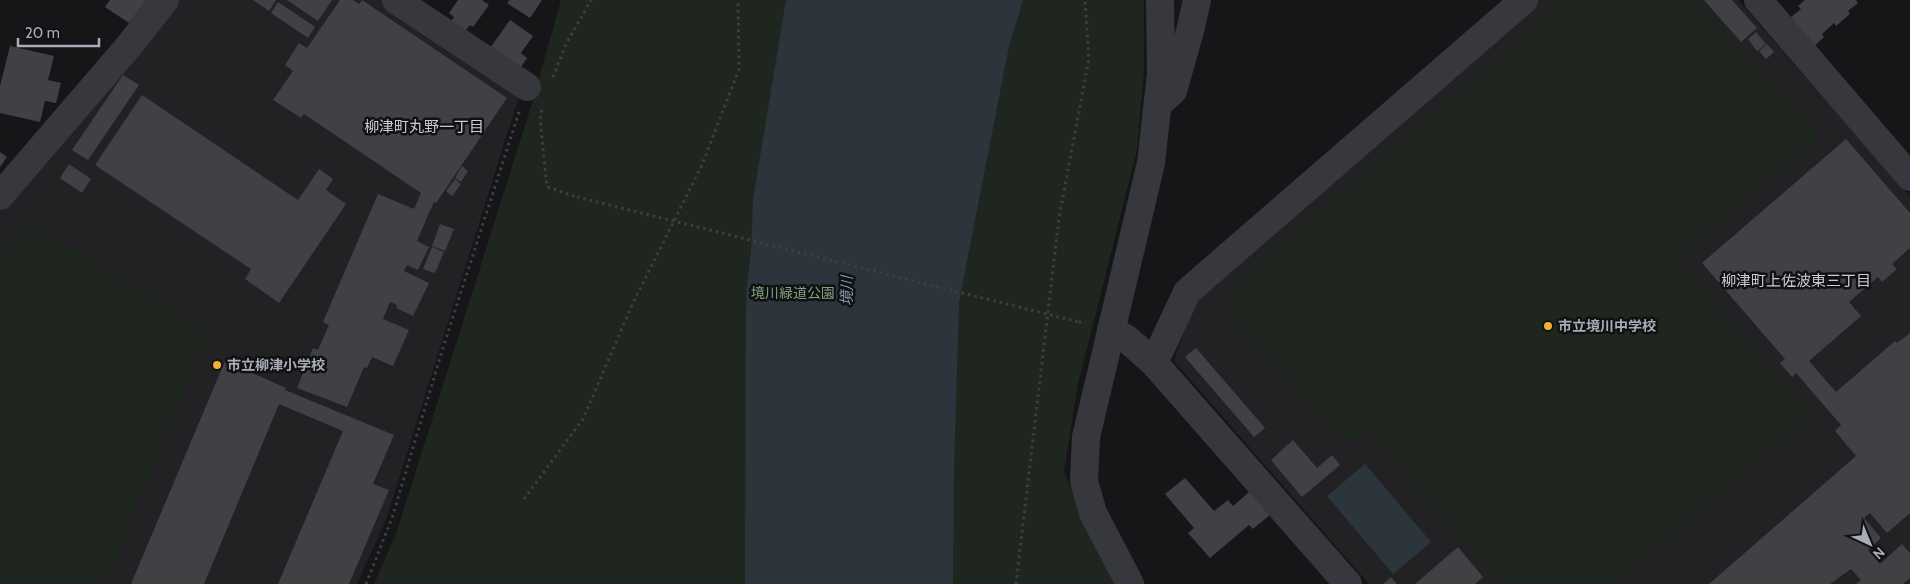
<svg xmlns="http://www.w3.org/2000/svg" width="1910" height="584" viewBox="0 0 1910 584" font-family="Cabin,'Noto Sans JP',sans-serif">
  <rect width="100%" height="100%" fill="#161618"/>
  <g fill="#222225">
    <path d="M 179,0 L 381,0 L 520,93 L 386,520 L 357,584 L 0,584 L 0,211 L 97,102 Z"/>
    <path d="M 1532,0 L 1738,0 L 1910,197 L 1910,584 L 1369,584 L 1174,361 L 1197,290 Z"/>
  </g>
  <g fill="#1e261f">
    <path d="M 561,0 L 1144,0 L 1144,72 L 1137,150 L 1078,384 L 1064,471 L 1081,515 L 1117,584 L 374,584 L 396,534 L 533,100 Z"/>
    <path d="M 1565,0 L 1694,0 L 1819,136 L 1675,258 L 1811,414 L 1614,584 L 1503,584 L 1367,431 L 1346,445 L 1235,320 L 1232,284 Z"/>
    <path d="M 29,223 L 208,332 L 105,584 L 0,584 L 0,257 Z"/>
  </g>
  <g fill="#2c353c">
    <path d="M 786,0 L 1023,0 L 1009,46 L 959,302 L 954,467 L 953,584 L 745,584 L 746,294 L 751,252 L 753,200 Z"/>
    <path d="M 1365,464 L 1431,542 L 1393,574 L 1327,496 Z"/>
  </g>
  <g fill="#404145">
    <path d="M 110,0 L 147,0 L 129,23 L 105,7 Z"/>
    <path d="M 253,0 L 276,0 L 269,11 Z"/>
    <path d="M 287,0 L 332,0 L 318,21 Z"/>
    <path d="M 340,0 L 353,0 L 359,4 L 362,0 L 507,98 L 436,203 L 434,202 L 428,215 L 417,241 L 429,247 L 418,270 L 407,265 L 404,271 L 429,283 L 413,316 L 396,308 L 397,305 L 390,302 L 383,319 L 409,330 L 393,366 L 372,357 L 367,368 L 364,367 L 347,407 L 297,388 L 313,348 L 318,350 L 329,325 L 323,322 L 378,194 L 414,209 L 421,193 L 304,114 L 301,118 L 273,100 L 293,71 L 285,65 L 299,43 L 307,48 Z"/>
    <path d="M 458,0 L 482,0 L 489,5 L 473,27 L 470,25 L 465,31 L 451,21 L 454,17 L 449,13 Z"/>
    <path d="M 510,0 L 542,0 L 530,18 L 507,3 Z"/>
    <path d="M 1704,0 L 1732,0 L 1757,28 L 1741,42 Z"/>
    <path d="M 1805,0 L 1856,0 L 1858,3 L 1848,11 L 1850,14 L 1836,26 L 1834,23 L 1822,34 L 1824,37 L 1814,46 L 1790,18 L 1801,9 L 1798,6 Z"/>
    <path d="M 278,2 L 315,27 L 308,38 L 271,13 Z"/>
    <path d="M 510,20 L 533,36 L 521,53 L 527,58 L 520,68 L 490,48 Z"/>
    <path d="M 1756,32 L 1766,44 L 1757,51 L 1748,39 Z"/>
    <path d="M 1767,44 L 1774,52 L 1766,59 L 1759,51 Z"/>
    <path d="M 10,46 L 54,56 L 48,80 L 61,83 L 56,103 L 45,101 L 40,122 L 0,113 L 0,86 Z"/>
    <path d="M 123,75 L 139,85 L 88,160 L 72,150 Z"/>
    <path d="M 142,95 L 298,200 L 319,169 L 333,179 L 326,190 L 346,204 L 279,303 L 245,279 L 251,269 L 95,165 Z"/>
    <path d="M 1846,139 L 1910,213 L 1910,248 L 1892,264 L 1897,269 L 1882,282 L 1878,277 L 1849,302 L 1861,316 L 1809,361 L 1836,392 L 1895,341 L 1897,343 L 1910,333 L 1910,513 L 1887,533 L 1870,513 L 1864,518 L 1881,538 L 1868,550 L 1880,564 L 1902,544 L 1910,553 L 1910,578 L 1903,584 L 1856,584 L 1861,580 L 1851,569 L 1830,584 L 1709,584 L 1856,456 L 1835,431 L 1841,425 L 1796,373 L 1792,377 L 1780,363 L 1785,359 L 1702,263 Z"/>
    <path d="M 0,152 L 7,157 L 0,167 Z"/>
    <path d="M 69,164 L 91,179 L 82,193 L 60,178 Z"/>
    <path d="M 462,166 L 468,171 L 461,182 L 455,178 Z"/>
    <path d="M 455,179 L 461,184 L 452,196 L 446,191 Z"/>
    <path d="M 440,224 L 454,229 L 445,251 L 432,246 Z"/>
    <path d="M 432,247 L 444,252 L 435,273 L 423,269 Z"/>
    <path d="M 1196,348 L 1265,428 L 1254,437 L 1185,357 Z"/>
    <path d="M 225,361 L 286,388 L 285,390 L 394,435 L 373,484 L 389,490 L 349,584 L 278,584 L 343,431 L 279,404 L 204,584 L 131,584 Z"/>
    <path d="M 1293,440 L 1317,468 L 1332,455 L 1340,465 L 1302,497 L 1271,460 Z"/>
    <path d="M 1185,478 L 1214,511 L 1228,500 L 1233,506 L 1255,487 L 1276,510 L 1253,529 L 1249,525 L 1210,558 L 1188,533 L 1194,528 L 1165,494 Z"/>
    <path d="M 1458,547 L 1483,577 L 1475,584 L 1415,584 Z"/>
    <path d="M 1391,577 L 1397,584 L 1383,584 Z"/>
  </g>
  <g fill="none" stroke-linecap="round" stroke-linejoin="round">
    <g stroke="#3d3f44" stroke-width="3" stroke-dasharray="2.5 4" stroke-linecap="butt">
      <path d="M 553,77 L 566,44 L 591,0"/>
      <path d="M 542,110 L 540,119 L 547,187 L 577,197"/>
      <path d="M 1079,322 L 1086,323"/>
      <path d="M 524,499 L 583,419 L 632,305 L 702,165 L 739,69 L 738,0"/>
      <path d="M 366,584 L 392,518 L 442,351 L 519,112"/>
      <path d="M 1016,584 L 1059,218 L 1089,58 L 1085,0"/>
    </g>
    <g stroke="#37383d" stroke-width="28">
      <path d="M 396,0 L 527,87"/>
      <path d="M 1758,0 L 1910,177"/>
      <path d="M 1164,99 L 1173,91 L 1190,31 L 1197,0"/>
      <path d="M 0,196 L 128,47 L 165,0"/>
      <path d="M 1111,330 L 1127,339 L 1154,363 L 1348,584"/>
      <path d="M 1154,363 L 1187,292 L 1524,0"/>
      <path d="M 1130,584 L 1093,513 L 1084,481 L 1086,437 L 1151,163 L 1161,73 L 1160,0"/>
    </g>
    <path stroke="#3d3f44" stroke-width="3" stroke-dasharray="2.5 4" stroke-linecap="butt" d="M 577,197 L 1079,322"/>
  </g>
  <g fill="#f2b134" stroke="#111113" stroke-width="2">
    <circle cx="1548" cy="326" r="5"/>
    <circle cx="217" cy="365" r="5"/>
  </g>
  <g text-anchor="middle" stroke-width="5" stroke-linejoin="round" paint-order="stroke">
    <g font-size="14" fill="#7fa381" stroke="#111113">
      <text x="793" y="298">境川緑道公園</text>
    </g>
    <g font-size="14" font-weight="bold" fill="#a8adb8" stroke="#111113" text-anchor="start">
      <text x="1558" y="331">市立境川中学校</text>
      <text x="227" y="370">市立柳津小学校</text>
    </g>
    <g font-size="15" fill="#c9ccd4" stroke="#111113">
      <text x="424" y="132">柳津町丸野一丁目</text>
      <text x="1796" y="286">柳津町上佐波東三丁目</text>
    </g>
    <g font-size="15" font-style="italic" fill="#7f9bb3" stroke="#111113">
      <text transform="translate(847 291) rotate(-89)" y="5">境川</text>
    </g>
  </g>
  <g transform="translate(1870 544) rotate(136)" stroke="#111113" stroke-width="4" paint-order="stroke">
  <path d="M0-4L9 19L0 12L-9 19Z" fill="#a8adb8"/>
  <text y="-8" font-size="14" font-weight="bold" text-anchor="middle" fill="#a8adb8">N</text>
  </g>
  <path d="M18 38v8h81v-8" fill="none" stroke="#a8adb8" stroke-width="2.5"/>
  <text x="25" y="38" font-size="15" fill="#a8adb8" stroke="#111113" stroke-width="4" paint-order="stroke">20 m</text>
</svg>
